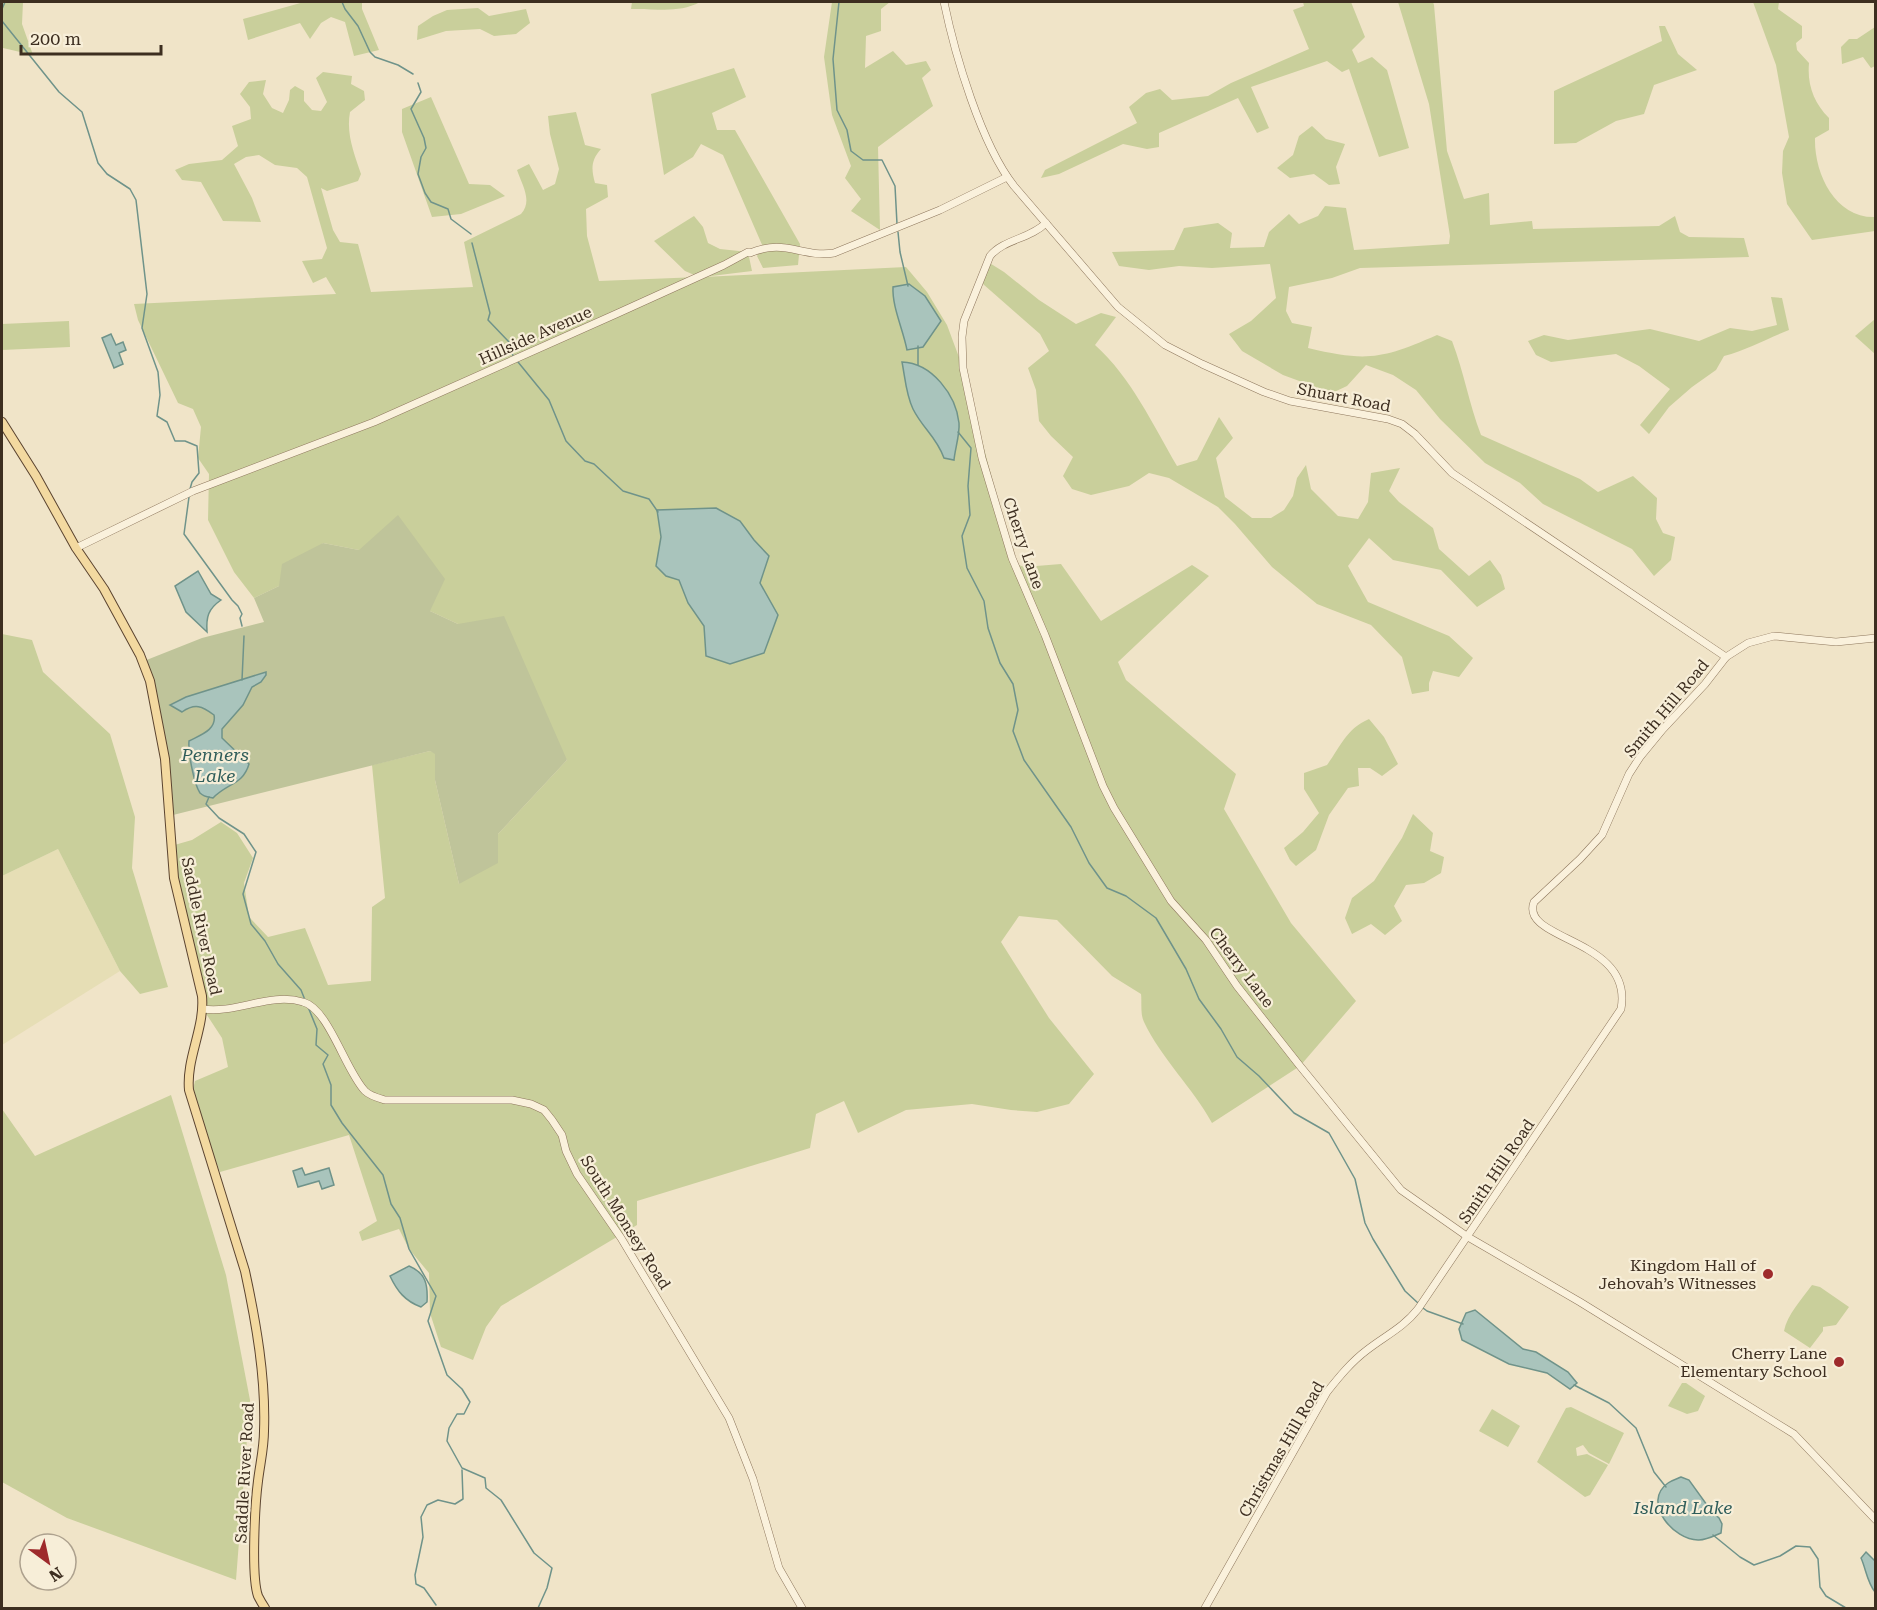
<svg xmlns="http://www.w3.org/2000/svg" width="1877" height="1610" viewBox="0 0 1877 1610" font-family="'Roboto Serif',serif">
  <rect width="100%" height="100%" fill="#f0e4c8"/>
  <path fill="#e6deb5" d="M 58,849 L 120,971 L 2,1045 L 2,876 Z"/>
  <g fill="#c9cf9b">
    <path d="M 2,2 L 23,2 L 22,24 L 33,55 L 3,48 L 2,50 Z"/>
    <path d="M 304,2 L 362,2 L 362,9 L 379,50 L 354,56 L 345,22 L 331,17 L 321,23 L 310,39 L 300,23 L 248,40 L 243,19 Z"/>
    <path d="M 632,2 L 700,2 C 678,14 655,8 631,9 Z"/>
    <path d="M 832,2 L 890,2 L 881,9 L 881,31 L 866,36 L 865,68 L 893,51 L 906,65 L 926,61 L 931,70 L 922,78 L 933,106 L 878,147 L 880,230 L 851,211 L 861,199 L 845,178 L 851,166 L 832,115 L 824,57 Z"/>
    <path d="M 1303,2 L 1351,2 L 1365,37 L 1352,50 L 1358,63 L 1372,57 L 1387,70 L 1409,148 L 1379,157 L 1349,69 L 1342,72 L 1327,61 L 1251,87 L 1269,128 L 1257,133 L 1238,98 L 1159,133 L 1159,147 L 1147,149 L 1123,144 L 1059,174 L 1041,178 L 1045,170 L 1137,123 L 1129,107 L 1146,93 L 1160,89 L 1172,100 L 1208,96 L 1231,83 L 1309,49 L 1293,10 L 1304,6 Z"/>
    <path d="M 1398,2 L 1433,2 L 1434,5 L 1447,151 L 1464,199 L 1489,193 L 1490,225 L 1532,221 L 1533,229 L 1659,226 L 1675,216 L 1680,232 L 1689,237 L 1744,238 L 1749,257 L 1360,268 L 1332,278 L 1289,287 L 1286,311 L 1292,323 L 1312,327 L 1308,348 C 1367,362 1382,359 1437,335 L 1452,341 C 1464,372 1469,404 1481,435 L 1580,479 L 1598,492 L 1633,476 L 1657,498 L 1656,519 L 1663,533 L 1675,537 L 1671,560 L 1654,576 L 1632,549 L 1543,504 L 1520,483 L 1485,463 L 1440,419 L 1416,390 L 1393,375 L 1366,365 L 1347,386 L 1332,393 L 1283,375 L 1242,351 L 1229,334 L 1251,321 L 1276,298 L 1270,264 L 1212,268 L 1179,266 L 1149,270 L 1119,266 L 1112,252 L 1174,250 L 1184,228 L 1218,223 L 1232,233 L 1230,248 L 1264,247 L 1269,232 L 1289,214 L 1299,224 L 1318,216 L 1325,206 L 1346,208 L 1354,250 L 1449,244 L 1450,236 L 1429,104 Z"/>
    <path d="M 1753,2 L 1779,2 L 1778,9 L 1802,26 L 1802,38 L 1796,43 L 1797,50 L 1809,63 C 1807,85 1814,103 1829,118 L 1829,130 L 1815,138 C 1814,173 1835,218 1875,217 L 1875,231 L 1812,240 L 1787,204 L 1782,173 L 1783,151 L 1789,137 L 1776,65 Z"/>
    <path d="M 478,8 L 489,16 L 526,9 L 530,23 L 516,34 L 494,36 L 480,29 L 446,31 L 417,40 L 418,26 L 433,16 L 447,10 Z"/>
    <path d="M 1659,26 L 1665,26 L 1678,54 L 1697,70 L 1654,85 L 1644,114 L 1616,121 L 1576,143 L 1554,144 L 1554,91 L 1662,41 Z"/>
    <path d="M 1875,27 L 1875,66 L 1871,68 L 1863,57 L 1842,64 L 1841,47 L 1849,39 L 1857,39 Z"/>
    <path d="M 734,68 L 746,97 L 712,113 L 717,130 L 735,130 L 800,244 L 798,265 L 763,268 L 757,256 L 763,247 L 723,155 L 701,144 L 693,157 L 664,175 L 651,94 Z"/>
    <path d="M 323,72 L 352,76 L 351,84 L 364,91 L 365,100 L 350,112 C 346,134 354,153 361,174 L 358,181 L 327,191 L 321,188 L 333,230 L 340,242 L 358,244 L 371,292 L 473,287 L 464,242 L 521,214 C 533,201 522,185 517,170 L 529,164 L 543,190 L 555,184 L 559,169 L 550,134 L 548,116 L 576,112 L 585,145 L 601,149 C 591,160 591,169 595,183 L 607,185 L 608,197 L 586,209 L 587,236 L 599,281 L 699,277 L 685,271 L 654,241 L 694,216 L 703,227 L 708,243 L 720,249 L 748,252 L 752,271 L 703,277 L 906,267 L 927,292 L 947,325 L 963,368 L 1014,563 L 1024,567 L 1061,564 L 1101,621 L 1192,565 L 1209,576 L 1118,662 L 1126,680 L 1236,774 L 1224,809 L 1291,923 L 1356,1001 L 1300,1066 L 1212,1123 C 1193,1088 1161,1058 1144,1022 C 1140,1014 1142,1002 1141,994 L 1112,976 L 1057,920 L 1019,916 L 1001,942 L 1049,1018 L 1094,1074 L 1069,1104 L 1037,1112 L 1011,1110 L 972,1104 L 906,1110 L 858,1133 L 844,1101 L 816,1114 L 810,1148 L 637,1201 L 637,1225 L 501,1306 L 486,1327 L 473,1360 L 441,1347 L 430,1313 L 429,1273 L 409,1249 L 399,1229 L 362,1241 L 359,1232 L 377,1221 L 349,1135 L 220,1172 L 191,1098 L 195,1081 L 228,1067 L 222,1038 L 203,1009 L 171,846 L 192,840 L 221,822 L 237,833 L 253,858 L 244,883 L 249,917 L 268,937 L 305,928 L 328,985 L 371,981 L 372,907 L 385,898 L 372,765 L 430,751 L 435,753 L 435,780 L 459,884 L 498,834 L 567,760 L 458,624 L 430,611 L 359,550 L 323,543 L 279,586 L 254,598 L 234,572 L 208,520 L 209,474 L 198,458 L 201,427 L 193,409 L 178,403 L 138,320 L 134,304 L 336,294 L 326,277 L 313,283 L 302,261 L 322,259 L 327,248 L 307,177 L 297,168 L 275,165 L 259,155 L 246,157 L 234,164 L 252,198 L 261,222 L 223,221 L 201,182 L 182,180 L 175,170 L 189,164 L 222,160 L 238,146 L 232,126 L 251,119 L 250,107 L 240,94 L 249,82 L 266,80 L 263,94 L 272,108 L 283,113 L 289,100 L 290,90 L 295,86 L 304,91 L 304,101 L 312,110 L 321,111 L 327,102 L 316,78 Z"/>
    <path d="M 431,97 L 469,184 L 490,185 L 505,196 L 461,214 L 432,217 L 402,132 L 402,109 Z"/>
    <path d="M 1312,126 L 1326,139 L 1345,144 L 1336,167 L 1340,184 L 1329,185 L 1314,174 L 1290,178 L 1277,168 L 1293,155 L 1299,136 Z"/>
    <path d="M 988,262 L 1004,272 L 1039,300 L 1076,324 L 1101,313 L 1116,317 L 1095,345 C 1131,377 1153,425 1177,466 L 1197,460 L 1219,417 L 1233,438 L 1216,458 L 1225,497 L 1252,518 L 1271,518 L 1284,510 L 1293,496 L 1297,478 L 1306,465 L 1311,489 L 1338,516 L 1358,519 L 1368,502 L 1371,473 L 1400,468 L 1389,491 L 1399,502 L 1433,528 L 1439,549 L 1469,576 L 1490,560 L 1501,575 L 1505,589 L 1477,607 L 1441,570 L 1393,560 L 1369,538 L 1348,566 L 1368,602 L 1449,636 L 1473,658 L 1459,677 L 1433,671 L 1429,683 L 1429,691 L 1412,694 L 1402,657 L 1371,625 L 1317,604 L 1272,567 L 1235,524 L 1218,507 L 1169,478 L 1149,473 L 1129,486 L 1091,495 L 1072,489 L 1063,476 L 1073,457 L 1051,436 L 1039,421 L 1036,390 L 1028,368 L 1049,351 L 1040,334 L 983,284 Z"/>
    <path d="M 1771,297 L 1782,298 L 1789,330 C 1766,339 1747,350 1724,356 L 1716,370 L 1692,387 L 1669,407 L 1649,434 L 1640,425 L 1670,389 L 1639,366 L 1616,354 L 1551,362 L 1536,355 L 1528,341 L 1544,335 L 1568,340 L 1650,329 L 1699,341 L 1730,328 L 1752,331 L 1777,325 Z"/>
    <path d="M 1875,319 L 1875,354 L 1855,336 Z"/>
    <path d="M 69,321 L 70,347 L 2,350 L 2,324 Z"/>
    <path d="M 2,634 L 32,640 L 43,672 L 110,734 L 135,817 L 132,868 L 168,987 L 140,994 L 120,971 L 58,849 L 2,876 Z"/>
    <path d="M 1369,719 L 1384,737 L 1398,764 L 1382,776 L 1370,768 L 1358,768 L 1359,786 L 1348,788 L 1329,815 L 1316,850 L 1296,866 L 1290,860 L 1284,848 L 1303,832 L 1319,813 L 1304,789 L 1304,773 L 1327,765 C 1341,746 1346,729 1369,719 Z"/>
    <path d="M 1413,814 L 1433,833 L 1430,851 L 1444,857 L 1441,873 L 1424,883 L 1406,885 L 1394,906 L 1402,921 L 1385,935 L 1371,924 L 1352,934 L 1345,918 L 1352,898 L 1374,881 L 1402,838 Z"/>
    <path d="M 171,1095 L 226,1275 L 250,1400 L 236,1580 L 67,1518 L 2,1482 L 2,1109 L 35,1156 Z"/>
    <path d="M 1812,1285 L 1820,1287 L 1849,1307 L 1836,1325 L 1823,1327 L 1823,1331 L 1810,1348 L 1784,1331 C 1787,1315 1802,1299 1812,1285 Z"/>
    <path d="M 1682,1383 L 1686,1383 L 1705,1396 L 1698,1411 L 1687,1414 L 1668,1406 Z"/>
    <path d="M 1571,1407 L 1624,1433 L 1609,1464 L 1589,1453 L 1583,1445 L 1576,1448 L 1577,1456 L 1587,1454 L 1608,1465 L 1590,1495 L 1585,1497 L 1537,1462 L 1566,1408 Z"/>
    <path d="M 1492,1409 L 1520,1426 L 1508,1447 L 1479,1431 Z"/>
  </g>
  <path fill="#bfc49a" d="M 398,515 L 445,579 L 430,611 L 458,624 L 504,616 L 567,760 L 498,834 L 498,863 L 459,884 L 435,780 L 435,754 L 430,751 L 173,815 L 170,775 L 144,661 L 202,638 L 264,622 L 254,598 L 279,586 L 282,564 L 323,543 L 359,550 Z"/>
  <g fill="#a9c4bc" stroke="#6f938a" stroke-width="1.5">
    <path d="M 909,284 L 925,296 L 941,321 L 923,347 L 907,350 C 903,329 892,307 893,287 Z"/>
    <path d="M 111,334 L 116,345 L 123,342 L 126,350 L 119,353 L 123,364 L 114,368 L 102,338 Z"/>
    <path d="M 902,362 C 932,363 956,395 959,423 C 960,434 955,449 954,460 L 944,458 C 936,436 923,429 913,409 C 906,395 905,377 902,362 Z"/>
    <path d="M 716,508 L 740,521 L 754,540 L 769,556 L 760,583 L 778,615 L 764,653 L 730,664 L 706,656 L 704,626 L 688,603 L 679,580 L 666,576 L 656,566 L 661,537 L 657,510 Z"/>
    <path d="M 198,571 L 211,594 L 221,600 C 208,609 206,617 207,632 L 186,612 L 175,586 Z"/>
    <path d="M 266,672 L 266,675 L 261,682 L 252,687 L 243,705 L 222,729 L 222,738 L 249,764 C 243,785 227,783 213,798 C 208,797 204,797 200,793 C 194,784 188,753 189,741 C 200,735 217,730 214,715 C 202,706 195,703 182,712 L 170,705 L 186,697 Z"/>
    <path d="M 302,1168 L 305,1175 L 329,1168 L 334,1185 L 322,1189 L 319,1181 L 298,1187 L 293,1171 Z"/>
    <path d="M 409,1266 C 426,1273 428,1285 427,1302 L 421,1307 C 405,1301 397,1291 390,1276 Z"/>
    <path d="M 1475,1310 L 1523,1349 L 1536,1352 L 1568,1372 L 1577,1383 L 1570,1389 L 1547,1373 L 1509,1364 L 1462,1340 L 1459,1329 L 1466,1313 Z"/>
    <path d="M 1681,1477 L 1689,1480 L 1712,1512 L 1719,1518 L 1722,1524 L 1721,1533 C 1714,1536 1706,1540 1699,1540 C 1674,1541 1641,1502 1668,1483 C 1672,1480 1677,1479 1681,1477 Z"/>
    <path d="M 1866,1552 L 1875,1561 L 1875,1592 C 1867,1582 1866,1569 1861,1558 Z"/>
  </g>
  <g fill="none" stroke-linecap="round" stroke-linejoin="round">
    <g stroke="#6f938a" stroke-width="1.5">
      <path d="M 342,2 L 345,9 L 358,26 L 370,52 L 375,57 L 398,65 L 413,74"/>
      <path d="M 839,2 L 833,59 L 837,110 L 847,130 L 851,151 L 863,160 L 882,160 L 895,186 L 897,224"/>
      <path d="M 2,9 L 5,2"/>
      <path d="M 2,21 L 59,92 L 82,112 L 98,163 L 107,174 L 130,189 L 136,200 L 147,294 L 142,328 L 158,372 L 160,395 L 157,416 L 167,422 L 175,441 L 185,441 L 197,446 L 199,473 L 192,482 L 190,489"/>
      <path d="M 418,83 L 421,92 L 411,109 L 424,138 L 426,148 L 421,157 L 418,174 L 425,193 L 431,202 L 448,209 L 451,219 L 471,234"/>
      <path d="M 898,232 L 900,252 L 908,286"/>
      <path d="M 472,243 L 490,313 L 488,320 L 509,342 L 513,356"/>
      <path d="M 918,346 L 918,365"/>
      <path d="M 518,362 L 549,400 L 566,441 L 585,461 L 594,464 L 623,491 L 649,499 L 658,512"/>
      <path d="M 958,432 L 971,448 L 968,486 L 970,515 L 962,536 L 967,568 L 984,601 L 988,628 L 1000,663 L 1013,684 L 1018,710 L 1013,731 L 1024,760 L 1071,827 L 1089,863 L 1107,888 L 1126,896 L 1156,918 L 1186,969 L 1199,999 L 1221,1029 L 1237,1057 L 1259,1076 L 1294,1113 L 1329,1133 L 1355,1179 L 1365,1223 L 1373,1239 L 1405,1291 L 1418,1303"/>
      <path d="M 189,497 L 184,534 L 232,600 L 238,606 L 242,614 L 240,618 L 242,626"/>
      <path d="M 242,680 L 244,636"/>
      <path d="M 209,797 L 206,804 L 219,818 L 244,834 L 256,852 L 243,894 L 251,924 L 265,941 L 278,964 L 301,990 L 305,1000"/>
      <path d="M 308,1007 L 317,1029 L 316,1045 L 328,1055 L 323,1064 L 331,1085 L 331,1105 L 342,1123 L 383,1175 L 391,1204 L 400,1218 L 409,1249 L 436,1296 L 428,1321 L 447,1375 L 462,1389 L 470,1402 L 464,1414 L 457,1414 L 449,1428 L 447,1441 L 462,1468 L 485,1478 L 486,1488 L 501,1500 L 534,1553 L 552,1568 L 547,1588 L 538,1608"/>
      <path d="M 1423,1308 L 1427,1311 L 1463,1324"/>
      <path d="M 1574,1385 L 1609,1403 L 1636,1428 L 1654,1472 L 1666,1487"/>
      <path d="M 1713,1535 L 1740,1557 L 1754,1565 L 1780,1556 L 1796,1546 L 1810,1547 L 1818,1559 L 1820,1587 L 1826,1596 L 1846,1608"/>
      <path d="M 436,1605 L 424,1588 L 416,1584 L 415,1575 L 423,1537 L 421,1517 L 427,1505 L 438,1500 L 455,1504 L 463,1499 L 462,1470"/>
    </g>
    <defs>
      <g id="minor">
        <path d="M 944,2 C 955,55 981,144 1014,186 L 1118,307 L 1165,345 L 1202,364 L 1264,392 L 1290,401 L 1388,419 L 1402,424 L 1415,434 L 1452,473 L 1726,657"/>
        <path d="M 1046,223 C 1030,239 1004,239 990,256 L 964,321 L 962,337 L 963,368 L 982,458 L 1012,558 L 1045,635 L 1103,786 L 1114,808 L 1171,901 L 1206,940 L 1237,986 L 1300,1066 L 1401,1190 L 1468,1237 L 1580,1302 L 1794,1434 L 1876,1520"/>
        <path d="M 76,548 L 193,491 L 374,422 L 616,314 L 724,265 L 748,252 L 750,253 C 785,238 802,258 834,253 L 940,210 L 1007,177"/>
        <path d="M 203,1009 C 236,1014 270,992 303,1002 C 329,1009 345,1070 365,1091 C 370,1096 378,1098 385,1100 L 512,1100 L 531,1104 L 544,1110 L 552,1120 L 562,1135 L 566,1151 L 577,1174 L 621,1238 L 729,1418 L 753,1479 L 779,1568 L 802,1608"/>
        <path d="M 1205,1608 L 1327,1392 C 1339,1377 1351,1362 1367,1350 C 1385,1336 1404,1327 1418,1309 L 1621,1009 C 1634,938 1519,941 1534,902 L 1580,859 L 1602,835 L 1629,774 L 1640,757 L 1663,729 L 1705,684 L 1726,657 L 1748,643 L 1774,636 L 1836,642 L 1876,638"/>
      </g>
      <path id="major" d="M 2,422 L 36,476 L 76,548 L 104,589 L 140,655 L 150,681 L 165,759 L 174,878 L 202,996 C 205,1028 186,1058 189,1090 L 245,1271 C 256,1322 266,1378 264,1431 C 264,1448 260,1464 258,1481 C 255,1504 251,1576 258,1596 C 260,1600 263,1605 265,1608"/>
    </defs>
    <use href="#minor" stroke="#8d765c" stroke-width="8"/>
    <use href="#major" stroke="#5b4430" stroke-width="10"/>
    <use href="#minor" stroke="#faf1dc" stroke-width="7"/>
    <use href="#major" stroke="#f3d9a0" stroke-width="8"/>
  </g>
  <g fill="#9e2a2b" stroke="#f7eed8" stroke-width="2">
    <circle cx="1768" cy="1274" r="6"/>
    <circle cx="1839" cy="1362" r="6"/>
  </g>
  <g text-anchor="middle" stroke-width="4.5" stroke-linejoin="round" paint-order="stroke">
    <g font-size="16" fill="#3d2e20" stroke="#f7eed8">
      <text transform="translate(535 335) rotate(-24)" y="6">Hillside Avenue</text>
      <text transform="translate(1344 397) rotate(11)" y="6">Shuart Road</text>
      <text transform="translate(1024 543) rotate(71)" y="6">Cherry Lane</text>
      <text transform="translate(1666 708) rotate(-50)" y="6">Smith Hill Road</text>
      <text transform="translate(202 926) rotate(78)" y="6">Saddle River Road</text>
      <text transform="translate(1242 967) rotate(53)" y="6">Cherry Lane</text>
      <text transform="translate(1496 1171) rotate(-56)" y="6">Smith Hill Road</text>
      <text transform="translate(626 1222) rotate(58)" y="6">South Monsey Road</text>
      <text transform="translate(1281 1449) rotate(-60)" y="6">Christmas Hill Road</text>
      <text transform="translate(244 1473) rotate(-87)" y="6">Saddle River Road</text>
    </g>
    <g font-size="16" fill="#3d2e20" stroke="#f7eed8" text-anchor="end">
      <text x="1756" y="1271">Kingdom Hall of<tspan x="1756" dy="18">Jehovah’s Witnesses</tspan></text>
      <text x="1827" y="1359">Cherry Lane<tspan x="1827" dy="18">Elementary School</tspan></text>
    </g>
    <g font-size="18" font-style="italic" fill="#2f5d5a" stroke="#f7eed8">
      <text x="215" y="761">Penners<tspan x="215" dy="21">Lake</tspan></text>
      <text x="1683" y="1514">Island Lake</text>
    </g>
  </g>
  <rect width="1877" height="1610" fill="none" stroke="#3d2e20" stroke-width="6"/>
  <g transform="translate(48 1562) rotate(147)"><circle r="28" fill="#f7eed8" stroke="#ada18e" stroke-width="1.5"/>
  <path d="M0-4.5L10 22L0 15L-10 22Z" fill="#9e2a2b"/>
  <text y="-9" font-size="16" font-weight="bold" text-anchor="middle" fill="#3d2e20">N</text>
  </g>
  <path d="M21 45v9h140v-9" fill="none" stroke="#3d2e20" stroke-width="3"/>
  <text x="30" y="45" font-size="18" fill="#3d2e20" stroke="#f7eed8" stroke-width="4.5" paint-order="stroke">200 m</text>
</svg>
